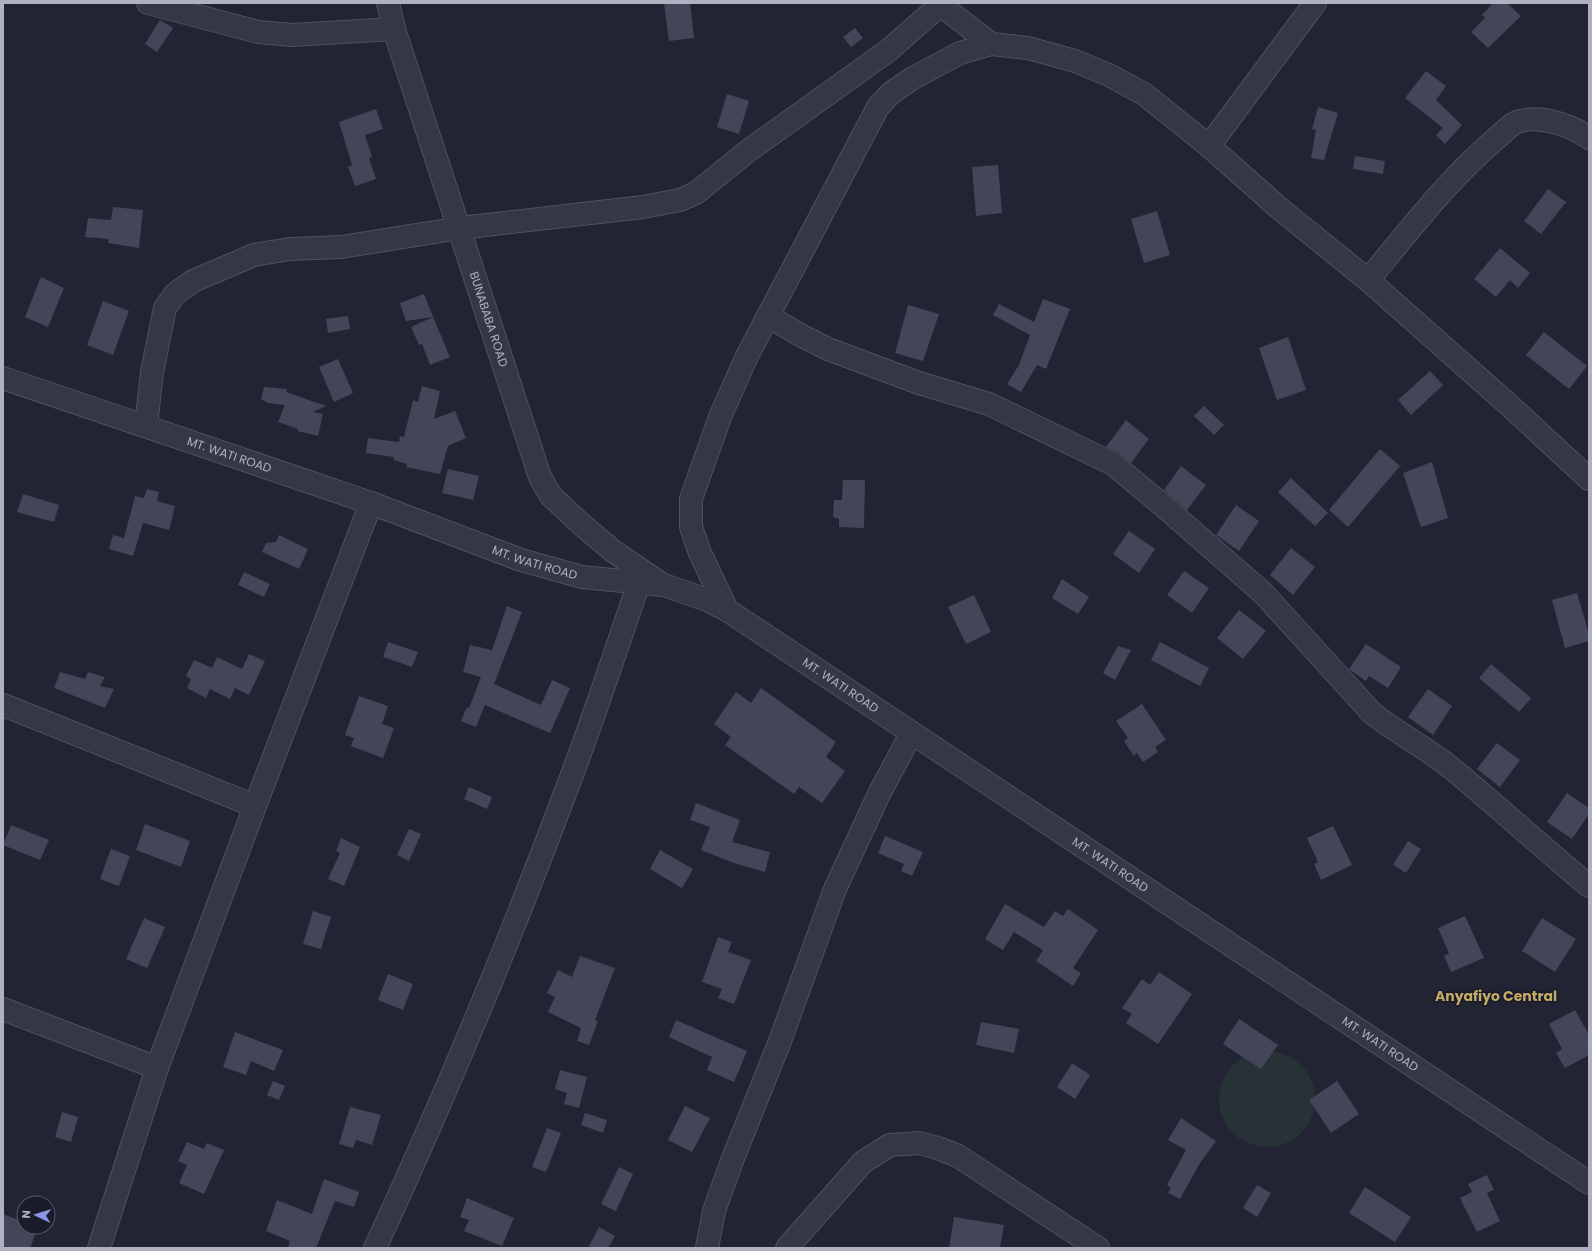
<svg xmlns="http://www.w3.org/2000/svg" width="1592" height="1251" viewBox="0 0 1592 1251" font-family="Poppins,sans-serif">
  <rect width="100%" height="100%" fill="#222433"/>
  <circle fill="#273237" cx="1267" cy="1099" r="48"/>
  <g fill="#434658">
    <path d="M 664,3 L 690,3 L 694,38 L 669,41 Z"/>
    <path d="M 1493,3 L 1507,3 L 1521,16 L 1488,48 L 1471,32 L 1485,18 L 1482,15 Z"/>
    <path d="M 160,20 L 173,28 L 157,52 L 145,44 Z"/>
    <path d="M 855,28 L 863,38 L 851,47 L 843,37 Z"/>
    <path d="M 1426,71 L 1446,86 L 1436,100 L 1462,125 L 1445,144 L 1436,135 L 1443,128 L 1405,98 Z"/>
    <path d="M 727,94 L 749,101 L 739,134 L 717,127 Z"/>
    <path d="M 1318,107 L 1338,113 L 1324,160 L 1311,158 L 1316,130 L 1312,129 Z"/>
    <path d="M 376,109 L 383,129 L 365,135 L 372,157 L 369,158 L 376,179 L 355,186 L 348,167 L 352,165 L 339,122 Z"/>
    <path d="M 1355,156 L 1385,161 L 1383,174 L 1353,169 Z"/>
    <path d="M 998,165 L 1002,213 L 976,216 L 972,167 Z"/>
    <path d="M 1548,189 L 1566,202 L 1541,234 L 1524,221 Z"/>
    <path d="M 113,207 L 143,210 L 139,248 L 108,243 L 109,239 L 85,237 L 88,218 L 111,220 Z"/>
    <path d="M 1157,211 L 1170,255 L 1144,263 L 1131,219 Z"/>
    <path d="M 1500,248 L 1530,273 L 1518,288 L 1510,280 L 1496,297 L 1474,279 Z"/>
    <path d="M 41,277 L 64,288 L 48,327 L 25,317 Z"/>
    <path d="M 424,294 L 433,317 L 406,321 L 400,303 Z"/>
    <path d="M 1043,299 L 1070,309 L 1046,369 L 1037,365 L 1021,392 L 1007,384 L 1019,365 L 1030,335 L 993,315 L 999,304 L 1034,322 Z"/>
    <path d="M 103,301 L 129,311 L 113,355 L 87,345 Z"/>
    <path d="M 908,305 L 939,314 L 923,361 L 895,353 Z"/>
    <path d="M 348,316 L 350,329 L 328,333 L 326,319 Z"/>
    <path d="M 433,317 L 450,357 L 430,365 L 422,344 L 419,345 L 411,327 Z"/>
    <path d="M 1544,332 L 1587,366 L 1569,389 L 1526,355 Z"/>
    <path d="M 1288,337 L 1306,390 L 1277,400 L 1259,348 Z"/>
    <path d="M 338,359 L 353,393 L 334,402 L 319,367 Z"/>
    <path d="M 1430,371 L 1443,385 L 1411,415 L 1398,400 Z"/>
    <path d="M 422,386 L 440,391 L 434,419 L 455,411 L 466,438 L 448,446 L 440,474 L 406,467 L 407,464 L 394,460 L 394,457 L 366,453 L 368,438 L 399,442 L 400,436 L 404,437 L 413,400 L 418,402 Z"/>
    <path d="M 264,387 L 287,389 L 286,392 L 326,406 L 313,412 L 323,414 L 318,436 L 297,431 L 298,429 L 278,422 L 285,405 L 268,403 L 261,399 Z"/>
    <path d="M 1204,406 L 1224,425 L 1214,435 L 1194,416 Z"/>
    <path d="M 1126,420 L 1149,439 L 1131,463 L 1119,453 L 1106,447 Z"/>
    <path d="M 1380,449 L 1400,466 L 1348,527 L 1329,510 Z"/>
    <path d="M 1432,462 L 1448,518 L 1421,527 L 1403,473 Z"/>
    <path d="M 1181,466 L 1206,485 L 1187,510 L 1164,490 Z"/>
    <path d="M 448,469 L 479,476 L 473,500 L 442,493 Z"/>
    <path d="M 1291,478 L 1328,513 L 1315,526 L 1278,492 Z"/>
    <path d="M 843,480 L 865,480 L 864,528 L 839,527 L 839,519 L 833,517 L 834,500 L 842,500 Z"/>
    <path d="M 147,489 L 159,492 L 157,501 L 175,506 L 169,530 L 143,523 L 133,556 L 109,549 L 113,535 L 124,538 L 135,496 L 144,498 Z"/>
    <path d="M 23,494 L 59,505 L 54,522 L 17,512 Z"/>
    <path d="M 1236,505 L 1259,521 L 1239,551 L 1216,535 Z"/>
    <path d="M 1129,531 L 1155,549 L 1139,573 L 1113,554 Z"/>
    <path d="M 279,535 L 308,549 L 299,569 L 262,552 L 266,543 L 276,542 Z"/>
    <path d="M 1291,548 L 1315,567 L 1293,595 L 1270,575 Z"/>
    <path d="M 1184,571 L 1209,588 L 1192,613 L 1167,595 Z"/>
    <path d="M 244,572 L 270,584 L 264,597 L 238,585 Z"/>
    <path d="M 1062,579 L 1089,597 L 1078,614 L 1052,598 Z"/>
    <path d="M 1577,593 L 1589,634 L 1589,641 L 1565,648 L 1552,600 Z"/>
    <path d="M 974,595 L 991,632 L 966,644 L 948,607 Z"/>
    <path d="M 507,606 L 522,612 L 494,684 L 541,705 L 552,680 L 570,688 L 550,733 L 485,705 L 476,727 L 461,721 L 467,707 L 469,708 L 481,677 L 463,672 L 470,645 L 492,650 Z"/>
    <path d="M 1239,610 L 1266,631 L 1243,659 L 1217,638 Z"/>
    <path d="M 388,642 L 418,652 L 412,667 L 383,657 Z"/>
    <path d="M 1160,642 L 1209,668 L 1200,686 L 1151,660 Z"/>
    <path d="M 1366,644 L 1401,667 L 1388,688 L 1369,676 L 1366,681 L 1349,669 Z"/>
    <path d="M 1118,646 L 1131,650 L 1115,680 L 1103,673 Z"/>
    <path d="M 249,654 L 265,661 L 249,695 L 235,688 L 230,699 L 210,689 L 206,698 L 187,688 L 191,679 L 186,676 L 194,660 L 212,668 L 217,657 L 242,669 Z"/>
    <path d="M 1491,664 L 1531,698 L 1519,712 L 1479,678 Z"/>
    <path d="M 60,672 L 85,679 L 88,672 L 105,677 L 100,686 L 114,689 L 105,708 L 54,688 Z"/>
    <path d="M 761,688 L 836,742 L 826,757 L 845,771 L 822,803 L 799,787 L 794,794 L 725,745 L 731,737 L 714,724 L 736,692 L 751,703 Z"/>
    <path d="M 1428,689 L 1452,706 L 1433,735 L 1408,717 Z"/>
    <path d="M 359,696 L 388,706 L 382,724 L 394,728 L 383,758 L 351,746 L 354,738 L 345,735 Z"/>
    <path d="M 1142,704 L 1166,740 L 1155,747 L 1158,752 L 1143,762 L 1137,753 L 1134,756 L 1124,741 L 1128,738 L 1116,721 Z"/>
    <path d="M 1497,743 L 1520,760 L 1500,787 L 1477,769 Z"/>
    <path d="M 469,787 L 492,797 L 487,809 L 464,799 Z"/>
    <path d="M 1567,793 L 1589,808 L 1589,814 L 1572,839 L 1547,822 Z"/>
    <path d="M 696,803 L 740,820 L 732,842 L 770,852 L 765,872 L 734,863 L 701,850 L 710,827 L 690,820 Z"/>
    <path d="M 145,824 L 190,841 L 181,867 L 136,850 Z"/>
    <path d="M 11,825 L 49,840 L 40,860 L 3,845 Z"/>
    <path d="M 1333,826 L 1352,865 L 1321,880 L 1314,864 L 1318,862 L 1307,838 Z"/>
    <path d="M 409,829 L 421,834 L 409,861 L 397,855 Z"/>
    <path d="M 885,836 L 923,852 L 912,876 L 901,871 L 904,864 L 878,853 Z"/>
    <path d="M 341,838 L 360,847 L 344,886 L 328,879 L 340,853 L 336,851 Z"/>
    <path d="M 1408,841 L 1421,849 L 1406,873 L 1393,865 Z"/>
    <path d="M 111,849 L 130,856 L 119,886 L 100,879 Z"/>
    <path d="M 660,850 L 693,869 L 682,888 L 650,869 Z"/>
    <path d="M 1005,904 L 1044,927 L 1055,911 L 1063,916 L 1068,909 L 1098,930 L 1073,968 L 1081,973 L 1073,986 L 1036,961 L 1043,950 L 1014,932 L 1003,950 L 985,939 Z"/>
    <path d="M 313,911 L 331,917 L 321,949 L 303,944 Z"/>
    <path d="M 1465,916 L 1484,958 L 1451,972 L 1444,956 L 1449,953 L 1438,928 Z"/>
    <path d="M 144,918 L 165,927 L 147,968 L 126,959 Z"/>
    <path d="M 1542,918 L 1576,939 L 1555,972 L 1522,951 Z"/>
    <path d="M 718,937 L 732,942 L 728,952 L 751,960 L 734,1004 L 718,998 L 722,989 L 702,982 Z"/>
    <path d="M 580,956 L 615,968 L 595,1020 L 598,1021 L 589,1045 L 577,1041 L 581,1028 L 548,1012 L 555,997 L 547,993 L 558,970 L 572,977 Z"/>
    <path d="M 1159,972 L 1192,994 L 1158,1044 L 1126,1023 L 1132,1014 L 1122,1008 L 1142,979 L 1150,985 Z"/>
    <path d="M 388,974 L 413,984 L 403,1010 L 378,1000 Z"/>
    <path d="M 1575,1010 L 1589,1035 L 1589,1055 L 1565,1068 L 1556,1053 L 1562,1049 L 1549,1024 Z"/>
    <path d="M 1239,1019 L 1278,1045 L 1261,1069 L 1223,1044 Z"/>
    <path d="M 676,1020 L 747,1051 L 734,1082 L 707,1070 L 712,1057 L 669,1037 Z"/>
    <path d="M 981,1022 L 1019,1029 L 1014,1053 L 976,1045 Z"/>
    <path d="M 235,1032 L 283,1050 L 274,1071 L 251,1061 L 246,1075 L 223,1067 Z"/>
    <path d="M 1072,1063 L 1090,1075 L 1075,1099 L 1057,1087 Z"/>
    <path d="M 560,1070 L 587,1077 L 579,1108 L 564,1104 L 567,1093 L 555,1089 Z"/>
    <path d="M 273,1081 L 285,1086 L 279,1100 L 267,1095 Z"/>
    <path d="M 1337,1081 L 1359,1114 L 1331,1133 L 1309,1100 Z"/>
    <path d="M 685,1106 L 710,1118 L 692,1152 L 668,1140 Z"/>
    <path d="M 350,1107 L 381,1115 L 372,1145 L 356,1140 L 353,1148 L 339,1144 Z"/>
    <path d="M 62,1112 L 78,1117 L 71,1142 L 55,1137 Z"/>
    <path d="M 585,1113 L 607,1120 L 603,1133 L 581,1125 Z"/>
    <path d="M 1181,1118 L 1216,1141 L 1200,1163 L 1180,1199 L 1168,1193 L 1171,1188 L 1167,1185 L 1186,1150 L 1168,1140 Z"/>
    <path d="M 547,1128 L 561,1133 L 546,1172 L 532,1167 Z"/>
    <path d="M 187,1142 L 204,1149 L 207,1143 L 224,1150 L 204,1194 L 179,1183 L 187,1165 L 178,1161 Z"/>
    <path d="M 619,1167 L 633,1174 L 616,1211 L 601,1204 Z"/>
    <path d="M 1487,1175 L 1494,1190 L 1487,1193 L 1500,1221 L 1477,1232 L 1460,1198 L 1472,1192 L 1468,1184 Z"/>
    <path d="M 324,1179 L 359,1192 L 354,1207 L 335,1201 L 316,1248 L 288,1248 L 290,1241 L 266,1231 L 277,1200 L 312,1214 Z"/>
    <path d="M 1257,1185 L 1271,1193 L 1257,1217 L 1243,1208 Z"/>
    <path d="M 1365,1187 L 1411,1217 L 1395,1242 L 1349,1213 Z"/>
    <path d="M 467,1198 L 514,1218 L 502,1246 L 464,1231 L 469,1220 L 460,1217 Z"/>
    <path d="M 3,1214 L 24,1222 L 24,1227 L 38,1227 L 30,1248 L 3,1248 Z"/>
    <path d="M 954,1217 L 1004,1225 L 1000,1248 L 949,1248 Z"/>
    <path d="M 599,1227 L 615,1236 L 608,1248 L 588,1248 Z"/>
  </g>
  <g fill="none" stroke-linecap="round" stroke-linejoin="round">
    <defs>
      <g id="minor">
        <path d="M 148,3 L 258,32 L 292,35 L 394,29"/>
        <path id="s1" d="M 388,3 L 394,29 L 540,477 L 551,496 L 581,524 L 613,551 L 663,585"/>
        <path d="M 938,3 L 991,44"/>
        <path d="M 1209,146 L 1315,3"/>
        <path d="M 1368,280 C 1409,231 1449,178 1498,137 C 1504,132 1511,124 1517,122 C 1539,114 1571,125 1589,138"/>
        <path d="M 768,316 L 802,336 L 828,349 L 919,383 L 989,404 L 1113,464 L 1160,503 L 1263,593 L 1372,713 C 1397,733 1425,747 1450,767 C 1497,806 1542,847 1589,886"/>
        <path id="s2" d="M 3,378 L 371,503 L 521,560 L 582,577 L 664,585 L 707,600 L 727,610 L 1589,1183"/>
        <path d="M 146,426 L 152,372 L 165,308 L 175,294 L 193,281 L 254,255 L 290,249 L 341,247 L 460,228 L 643,207 L 680,200 L 696,193 L 748,151 L 889,50 L 939,6"/>
        <path d="M 727,610 L 700,553 L 691,527 L 691,499 L 720,417 L 746,358 L 878,107 L 891,93 L 913,78 L 960,53 L 991,44 L 1028,48 L 1075,61 L 1109,75 L 1144,94 L 1209,146 L 1280,209 L 1368,280 L 1509,405 L 1589,479"/>
        <path d="M 3,705 L 255,806"/>
        <path d="M 3,1009 L 157,1068"/>
        <path d="M 99,1248 L 157,1068 L 255,806 L 371,503"/>
        <path d="M 375,1248 C 446,1095 511,938 570,780 C 595,715 616,649 639,583"/>
        <path d="M 707,1248 L 714,1211 L 732,1161 L 780,1041 L 835,889 L 879,794 L 911,734"/>
        <path d="M 787,1248 L 863,1162 L 890,1145 L 919,1143 L 938,1148 L 958,1156 L 1098,1248"/>
      </g>
    </defs>
    <use href="#minor" stroke="#4f515f" stroke-width="24"/>
    <use href="#minor" stroke="#353744" stroke-width="22"/>
  </g>
  <g text-anchor="middle" stroke-width="3.5" stroke-linejoin="round" paint-order="stroke">
    <g font-size="12" fill="#afb1c1" stroke="#1a1c29">
      <text dy="4" stroke="none"><textPath href="#s1" startOffset="332">BUNABABA ROAD</textPath></text>
      <text dy="4" stroke="none"><textPath href="#s2" startOffset="239">MT. WATI ROAD</textPath></text>
      <text dy="4" stroke="none"><textPath href="#s2" startOffset="563">MT. WATI ROAD</textPath></text>
      <text dy="4" stroke="none"><textPath href="#s2" startOffset="899">MT. WATI ROAD</textPath></text>
      <text dy="4" stroke="none"><textPath href="#s2" startOffset="1223">MT. WATI ROAD</textPath></text>
      <text dy="4" stroke="none"><textPath href="#s2" startOffset="1547">MT. WATI ROAD</textPath></text>
    </g>
    <g font-size="14" font-weight="bold" fill="#c4ab67" stroke="#1a1c29">
      <text x="1496" y="1001">Anyafiyo Central</text>
    </g>
  </g>
  <rect width="1592" height="1251" fill="none" stroke="#afb1c1" stroke-width="8"/>
  <g transform="translate(36 1215) rotate(274)"><circle r="19" fill="#1a1c29" stroke="#565866"/>
  <path d="M0-3L7 15L0 10L-7 15Z" fill="#8c95e9"/>
  <text y="-6" font-size="11" font-weight="bold" text-anchor="middle" fill="#afb1c1">N</text>
  </g>
</svg>
